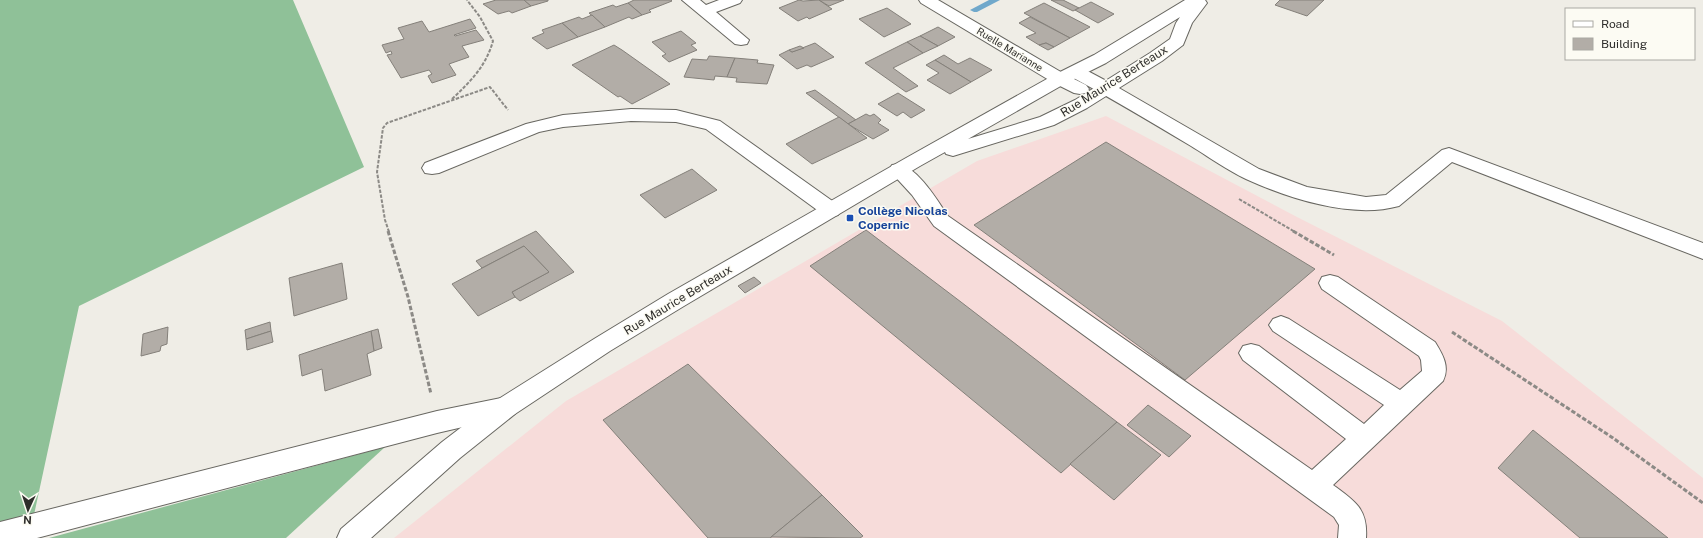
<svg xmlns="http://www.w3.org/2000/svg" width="1703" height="538" viewBox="0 0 1703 538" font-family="'Public Sans',sans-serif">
  <rect width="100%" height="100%" fill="#efede6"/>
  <path fill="#f7dcda" d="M 1106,116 L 1297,217 L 1502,321 L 1703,478 L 1703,538 L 394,538 L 566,401 L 977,161 Z"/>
  <g fill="#8fc198">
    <path d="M 0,0 L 293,0 L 364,167 L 79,306 L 29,538 L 0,538 Z"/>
    <path d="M 385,447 L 286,538 L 49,538 Z"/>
  </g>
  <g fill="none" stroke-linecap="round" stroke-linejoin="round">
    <path fill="#70a8cb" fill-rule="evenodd" d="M 989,0 L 1000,0 L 977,12 L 974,12 L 970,10 Z"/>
  </g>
  <g fill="#b2ada7" stroke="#84807a">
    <path d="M 496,0 L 524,0 L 531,6 L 512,13 L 509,11 L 498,14 L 483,4 Z"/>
    <path d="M 524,0 L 548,0 L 548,1 L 531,6 Z"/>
    <path d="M 634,0 L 671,0 L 672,1 L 649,10 L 651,12 L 642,15 L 628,3 Z"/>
    <path d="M 799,0 L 803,1 L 819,0 L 832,9 L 809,19 L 807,17 L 798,21 L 779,8 Z"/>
    <path d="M 819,0 L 844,0 L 829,6 Z"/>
    <path d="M 1051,0 L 1063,0 L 1079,8 L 1073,11 Z"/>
    <path d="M 1280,0 L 1324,0 L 1307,16 L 1275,5 Z"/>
    <path d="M 1091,2 L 1114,14 L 1098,23 L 1075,10 Z"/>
    <path d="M 628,3 L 642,15 L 632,19 L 629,17 L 605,27 L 589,13 L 613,5 L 616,7 Z"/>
    <path d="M 1044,3 L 1090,27 L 1070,38 L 1024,13 Z"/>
    <path d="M 887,8 L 911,24 L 884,37 L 859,19 Z"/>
    <path d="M 592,15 L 605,27 L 578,37 L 562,23 L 579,17 L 582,19 Z"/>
    <path d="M 1030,17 L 1070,38 L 1054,47 L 1046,43 L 1039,45 L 1026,37 L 1036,33 L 1019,23 Z"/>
    <path d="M 470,19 L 476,28 L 454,35 L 455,36 L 476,30 L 484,40 L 462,46 L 469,57 L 449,64 L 456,75 L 432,83 L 428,76 L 432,74 L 429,70 L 401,78 L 387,55 L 392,54 L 391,51 L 386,53 L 382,45 L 404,39 L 398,28 L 422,21 L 429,32 Z"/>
    <path d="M 562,23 L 578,37 L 547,49 L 532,38 L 544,33 L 542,30 Z"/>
    <path d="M 938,27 L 955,37 L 938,46 L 920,36 Z"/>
    <path d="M 681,31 L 696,43 L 691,45 L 697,50 L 669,62 L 662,56 L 666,54 L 652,42 Z"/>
    <path d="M 920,36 L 938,46 L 923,53 L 907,42 Z"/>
    <path d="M 907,42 L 923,53 L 893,68 L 918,86 L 906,92 L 865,63 Z"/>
    <path d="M 815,43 L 834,57 L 811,67 L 807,65 L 797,69 L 779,55 L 789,50 L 792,52 Z"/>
    <path d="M 1046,43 L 1054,47 L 1048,50 L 1039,45 Z"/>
    <path d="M 614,45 L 622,50 L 670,84 L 632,104 L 620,96 L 618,97 L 572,65 Z"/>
    <path d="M 800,46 L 804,48 L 792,52 L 789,50 Z"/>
    <path d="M 944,55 L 958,64 L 970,58 L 992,70 L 971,82 L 935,60 Z"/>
    <path d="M 709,56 L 735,58 L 727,77 L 715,76 L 714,80 L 684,77 L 692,59 L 707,60 Z"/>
    <path d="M 735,58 L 758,60 L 757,63 L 774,65 L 767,84 L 736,82 L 737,78 L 727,77 Z"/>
    <path d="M 935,60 L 971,82 L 950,94 L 927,80 L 939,73 L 926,65 Z"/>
    <path d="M 815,90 L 856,120 L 848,124 L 806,93 Z"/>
    <path d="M 898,93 L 925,110 L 911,118 L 903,112 L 897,116 L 878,104 Z"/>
    <path d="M 866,114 L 870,116 L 874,114 L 881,120 L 878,123 L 889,130 L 873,139 L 848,124 Z"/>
    <path d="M 839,117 L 867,138 L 812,164 L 786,144 Z"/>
    <path d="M 1106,142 L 1315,269 L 1185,380 L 974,225 Z"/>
    <path d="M 692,169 L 717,190 L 665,218 L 640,195 Z"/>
    <path d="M 866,230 L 961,302 L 1117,422 L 1061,473 L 810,266 Z"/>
    <path d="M 536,231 L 574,272 L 520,301 L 515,297 L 512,292 L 549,272 L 524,246 L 482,268 L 476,261 Z"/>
    <path d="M 524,246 L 549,272 L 512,292 L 515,297 L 478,316 L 452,284 Z"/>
    <path d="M 342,263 L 347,299 L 294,316 L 289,278 Z"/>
    <path d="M 754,277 L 761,283 L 745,293 L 738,286 Z"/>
    <path d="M 270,322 L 271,331 L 246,339 L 245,330 Z"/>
    <path d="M 168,327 L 167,344 L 161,346 L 160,351 L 141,356 L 143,334 Z"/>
    <path d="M 378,329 L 382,348 L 374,351 L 371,331 Z"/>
    <path d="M 271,331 L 273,342 L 247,350 L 246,339 Z"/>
    <path d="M 371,331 L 374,351 L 367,354 L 371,375 L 325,391 L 322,369 L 302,376 L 299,355 Z"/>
    <path d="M 688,364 L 822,495 L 770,538 L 708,538 L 603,420 Z"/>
    <path d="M 1148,405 L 1191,436 L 1169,457 L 1127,425 Z"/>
    <path d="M 1117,422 L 1161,455 L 1114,500 L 1070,464 Z"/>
    <path d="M 1533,430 L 1668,538 L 1580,538 L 1498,468 Z"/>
    <path d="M 822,495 L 863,536 L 860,538 L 771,537 Z"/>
  </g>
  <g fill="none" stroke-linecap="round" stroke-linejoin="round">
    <defs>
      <g id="minor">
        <path d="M 682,0 L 700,0 L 706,5 L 719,0 L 742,0 L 740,3 L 716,12 L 749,40 L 747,44 L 741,45 L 735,44 Z"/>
        <path d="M 919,0 L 938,0 L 1066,75 L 1086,85 L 1089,89 L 1086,93 L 1080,94 L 1074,93 L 1054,83 L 921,3 Z"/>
        <path d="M 1076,67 L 1082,68 L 1112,84 L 1259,169 L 1307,187 L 1366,197 L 1386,195 L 1442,150 L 1449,148 L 1703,243 L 1703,259 L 1452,162 L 1399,206 C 1352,219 1290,199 1246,179 C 1227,170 1209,157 1191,146 C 1151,122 1111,98 1070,76 L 1067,72 L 1070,68 Z"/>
        <path d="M 631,109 L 676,110 L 720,121 L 838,205 L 841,210 L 838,215 L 831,217 L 824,215 L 706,129 L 676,122 L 631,121 L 563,127 L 539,132 L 439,173 L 432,174 L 425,173 L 422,168 L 425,163 L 526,124 L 563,115 Z"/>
        <path d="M 899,164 C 919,169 937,200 948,216 L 1312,470 L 1346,439 L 1243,360 L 1239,353 L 1243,346 L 1251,344 L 1259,346 L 1364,424 L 1384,405 L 1273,331 L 1269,325 L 1273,319 L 1281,316 L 1289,319 L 1400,390 L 1422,371 L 1421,360 L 1419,356 L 1322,289 L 1319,283 L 1322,277 L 1330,275 L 1338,277 L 1435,342 C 1443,355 1450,367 1443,381 L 1333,485 C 1355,501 1368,509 1366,538 L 1338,538 L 1339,525 L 1334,517 L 934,226 L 912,195 L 889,170 L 892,165 Z"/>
        <path d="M 506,397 L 515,400 L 519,407 L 515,414 L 506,417 L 437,433 L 37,538 L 0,538 L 0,522 L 437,411 Z"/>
      </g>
      <path id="major" d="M 1185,0 L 1205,0 L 1207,3 L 1192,23 L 1183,45 L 1162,61 L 1087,108 L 1054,125 L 953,156 L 946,154 L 945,152 L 920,166 L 684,306 L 610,351 L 515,414 L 460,458 L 371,538 L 337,538 L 341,529 L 442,442 L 497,400 L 594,339 L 668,294 L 906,158 L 1054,75 L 1094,55 ZM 1180,17 L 1176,23 L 1170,39 L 1150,53 L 1075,100 L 1040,117 L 968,139 L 1066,83 L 1106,63 Z"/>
    </defs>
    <use href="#minor" stroke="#686761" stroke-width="2"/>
    <use href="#major" stroke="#686761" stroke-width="2"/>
    <g stroke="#8c8a86" stroke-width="2" stroke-dasharray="3.5 1.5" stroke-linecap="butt">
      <path d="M 452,99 C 471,81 486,66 493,41 L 480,17 L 467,0"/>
      <path d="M 1239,199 L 1295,232"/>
      <path d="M 389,232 L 385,220 L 377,172 L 383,128 L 387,123 L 490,87 L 508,110"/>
    </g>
    <g stroke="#8c8a86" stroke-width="3" stroke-dasharray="4.5 2" stroke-linecap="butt">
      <path d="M 388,231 L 408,297 L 431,394"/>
      <path d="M 1293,231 L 1334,255"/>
      <path d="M 1452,332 L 1613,438 L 1703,503"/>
    </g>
    <use href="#minor" fill="#fff" fill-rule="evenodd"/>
    <use href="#major" fill="#fff" fill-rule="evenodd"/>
  </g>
  <rect fill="#1a4fb4" stroke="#fcfbf3" stroke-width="1.5" x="846" y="214" width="8" height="8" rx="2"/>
  <g text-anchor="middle" stroke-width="3" stroke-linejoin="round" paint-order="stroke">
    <g font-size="10" fill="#2e2d2b" stroke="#fcfbf3">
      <text transform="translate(1010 49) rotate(31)" y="4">Ruelle Marianne</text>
    </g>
    <g font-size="12" fill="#2e2d2b" stroke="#fcfbf3">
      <text transform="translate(1114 81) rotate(-32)" y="4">Rue Maurice Berteaux</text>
      <text transform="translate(678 300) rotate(-31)" y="4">Rue Maurice Berteaux</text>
    </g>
    <g font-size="12" font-weight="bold" fill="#164399" stroke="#fcfbf3" text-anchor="start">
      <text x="858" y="215">Collège Nicolas<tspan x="858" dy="14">Copernic</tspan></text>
    </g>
  </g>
  <rect x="1565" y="8" width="130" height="52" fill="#fcfbf3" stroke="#aaa9a3"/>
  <rect x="1573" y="21" width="20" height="6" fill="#ffffff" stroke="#aaa9a3"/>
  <text x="1601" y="28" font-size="12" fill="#2e2d2b">Road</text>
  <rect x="1573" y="38" width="20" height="12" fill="#b2ada7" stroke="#aaa9a3"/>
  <text x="1601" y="48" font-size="12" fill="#2e2d2b">Building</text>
  <g transform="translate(28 510) rotate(183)" stroke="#fcfbf3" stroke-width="3" paint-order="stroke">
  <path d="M0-3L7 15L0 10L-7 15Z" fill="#2e2d2b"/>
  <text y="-6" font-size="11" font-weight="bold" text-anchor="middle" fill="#2e2d2b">N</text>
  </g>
</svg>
